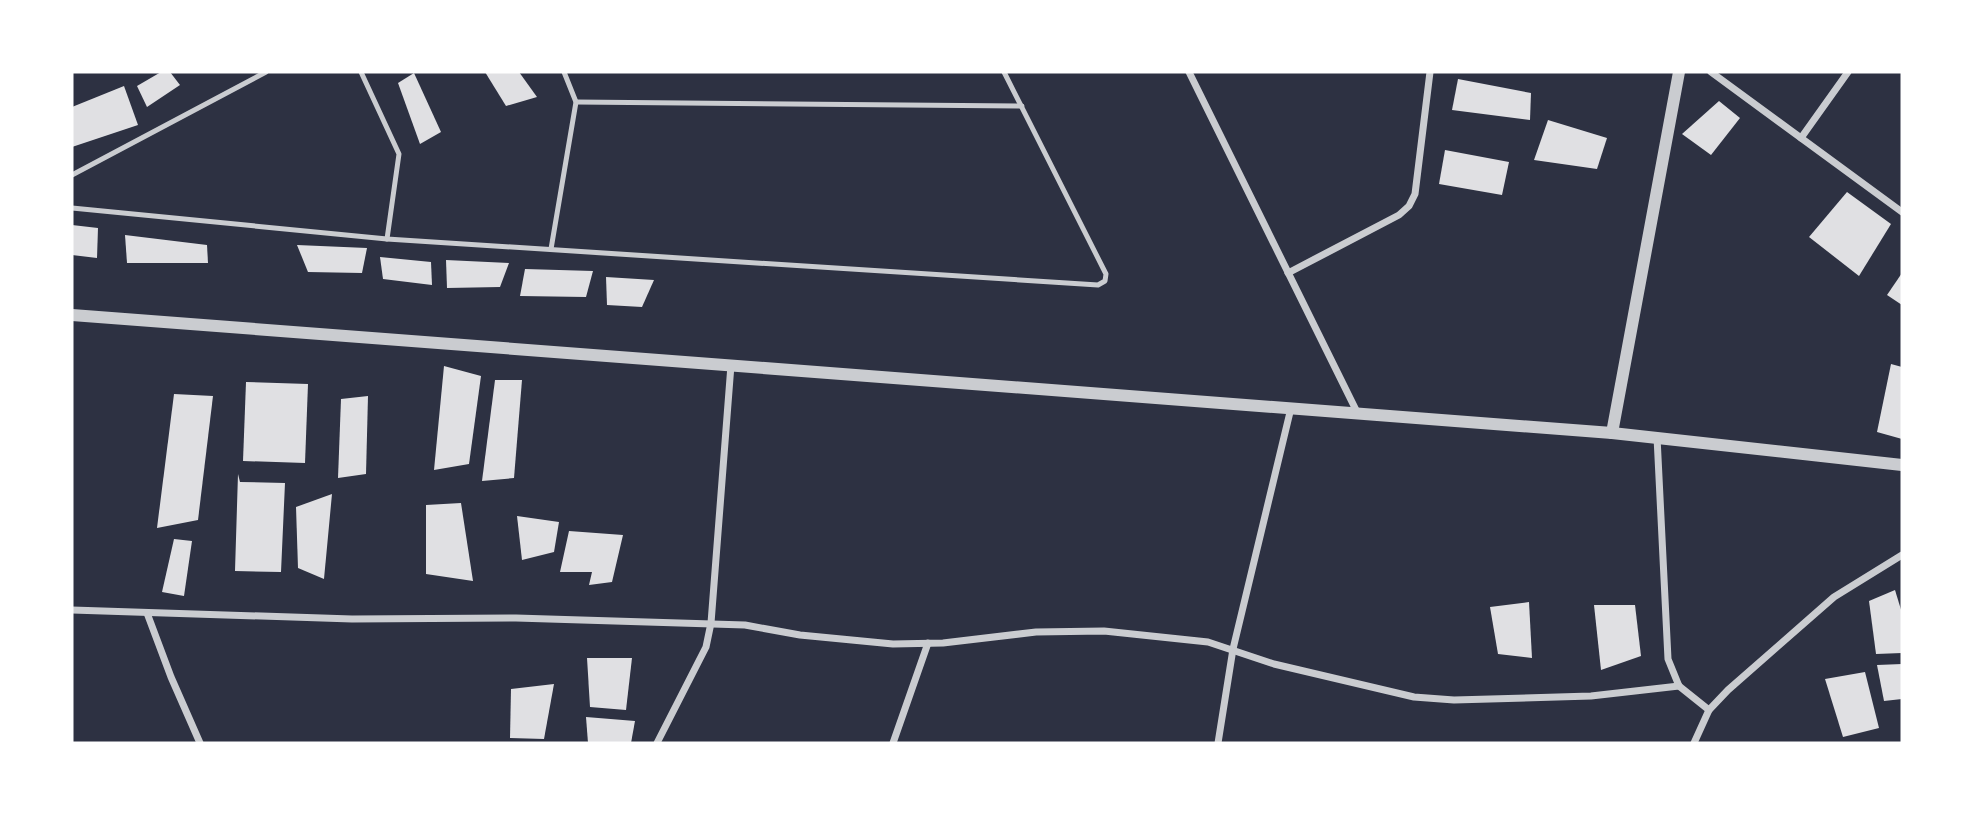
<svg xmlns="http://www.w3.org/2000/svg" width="1974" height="815" viewBox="0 0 1974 815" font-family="'Nunito Sans',sans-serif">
  <rect width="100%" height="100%" fill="#2d3142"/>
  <g fill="#e0e0e3">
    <path d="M 161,72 L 170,72 L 180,85 L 147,107 L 137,86 Z"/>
    <path d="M 485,72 L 519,72 L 537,97 L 506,106 Z"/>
    <path d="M 414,73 L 441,132 L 420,144 L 398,83 Z"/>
    <path d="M 1458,79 L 1531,93 L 1530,120 L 1452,110 Z"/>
    <path d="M 124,86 L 138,125 L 72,147 L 72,107 Z"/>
    <path d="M 1719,101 L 1740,118 L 1711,155 L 1682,134 Z"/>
    <path d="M 1548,120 L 1607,138 L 1597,169 L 1534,160 Z"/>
    <path d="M 1445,150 L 1509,162 L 1502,195 L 1439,184 Z"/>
    <path d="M 1847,192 L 1891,224 L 1859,276 L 1809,237 Z"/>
    <path d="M 72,225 L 98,228 L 97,258 L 72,255 Z"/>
    <path d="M 125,235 L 207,245 L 208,263 L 127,263 Z"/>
    <path d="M 297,245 L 367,248 L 362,273 L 308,272 Z"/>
    <path d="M 380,257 L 431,262 L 432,285 L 383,279 Z"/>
    <path d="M 446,260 L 509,263 L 500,287 L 447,288 Z"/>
    <path d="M 525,269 L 593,271 L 586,297 L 520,296 Z"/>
    <path d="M 1902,273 L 1902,305 L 1887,295 Z"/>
    <path d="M 606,277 L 654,280 L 642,307 L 607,305 Z"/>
    <path d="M 1891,364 L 1902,367 L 1902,439 L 1877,432 Z"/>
    <path d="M 444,366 L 481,376 L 469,464 L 434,470 Z"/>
    <path d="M 495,380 L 522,380 L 514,478 L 482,481 Z"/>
    <path d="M 246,382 L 308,384 L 305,463 L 243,461 Z"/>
    <path d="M 174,394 L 213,396 L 198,520 L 157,528 Z"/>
    <path d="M 368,396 L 366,474 L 338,478 L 341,399 Z"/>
    <path d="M 238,474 L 240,482 L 285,483 L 281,572 L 235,571 Z"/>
    <path d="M 332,494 L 324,579 L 298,568 L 296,507 Z"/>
    <path d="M 461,503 L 473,581 L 426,574 L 426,505 Z"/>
    <path d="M 517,516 L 559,522 L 554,552 L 522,560 Z"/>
    <path d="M 569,531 L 623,535 L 612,582 L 589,585 L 592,572 L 560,572 Z"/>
    <path d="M 174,539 L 192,541 L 184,596 L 162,592 Z"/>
    <path d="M 1895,590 L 1902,613 L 1902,653 L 1876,654 L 1869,601 Z"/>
    <path d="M 1529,602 L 1532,658 L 1498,654 L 1490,607 Z"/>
    <path d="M 1594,605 L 1635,605 L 1641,656 L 1601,670 Z"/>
    <path d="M 587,658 L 632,658 L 626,710 L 590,707 Z"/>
    <path d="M 1902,664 L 1902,699 L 1884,701 L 1877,665 Z"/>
    <path d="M 1865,672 L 1879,728 L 1843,737 L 1825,679 Z"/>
    <path d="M 554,684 L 544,739 L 510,738 L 511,689 Z"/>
    <path d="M 586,717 L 635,721 L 631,743 L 588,743 Z"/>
  </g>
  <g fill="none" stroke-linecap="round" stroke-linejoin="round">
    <g stroke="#caccd0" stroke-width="5">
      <path d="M 361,72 L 399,154 L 387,239"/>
      <path d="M 576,102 L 1022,106"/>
      <path d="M 72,175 L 266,72"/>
      <path d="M 72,208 L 387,239 L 1098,285 L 1105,281 L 1106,274 L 1004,72"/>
      <path d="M 551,249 L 576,102 L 564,72"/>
    </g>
    <g stroke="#caccd0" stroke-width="7">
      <path d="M 1189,72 L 1357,412"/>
      <path d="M 1711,72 L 1902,212"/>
      <path d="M 1801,138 L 1848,72"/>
      <path d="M 1288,273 L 1399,215 L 1409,206 L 1415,194 L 1430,72"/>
      <path d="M 1657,437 L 1668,659 L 1679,686 L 1709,710"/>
      <path d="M 72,610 L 352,619 L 516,618 L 745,625 L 800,635 L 893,644 L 943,643 L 1036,632 L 1104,631 L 1208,642 L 1274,664 L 1414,697 L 1454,700 L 1591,696 L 1679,686"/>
      <path d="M 147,613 L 171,677 L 200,743"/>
      <path d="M 657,743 L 706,647 L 711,623 L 731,365"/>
      <path d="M 893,743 L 928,643"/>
      <path d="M 1218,743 L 1233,649 L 1291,408"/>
      <path d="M 1694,743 L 1709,710 L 1728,690 L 1834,597 L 1902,555"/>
    </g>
    <g stroke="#caccd0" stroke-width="12">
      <path d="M 72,315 L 1612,433 L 1902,465"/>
      <path d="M 1612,433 L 1679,72"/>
    </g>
  </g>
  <rect width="1974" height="815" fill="none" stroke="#ffffff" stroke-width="147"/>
</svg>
